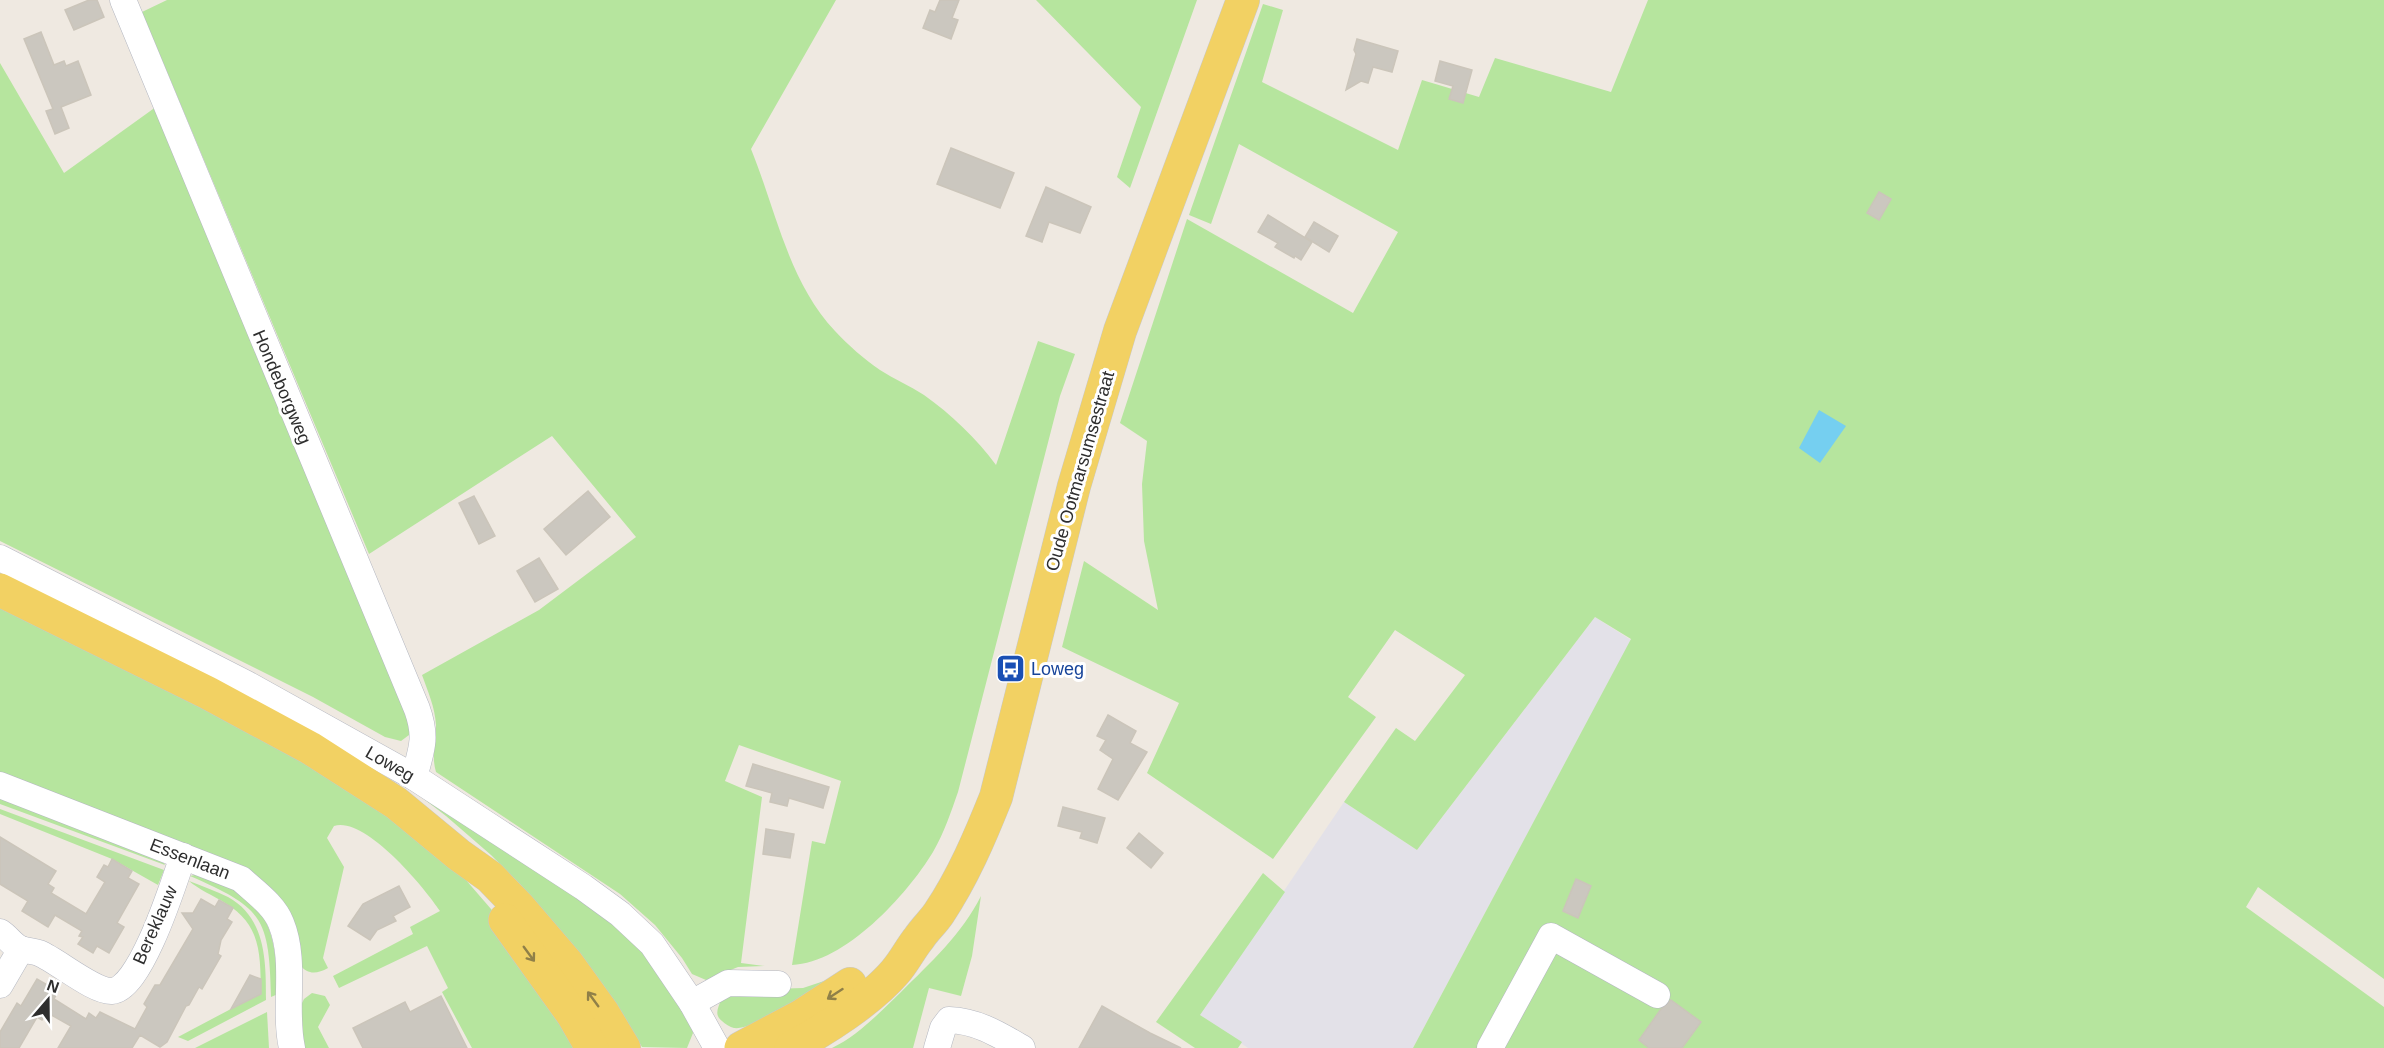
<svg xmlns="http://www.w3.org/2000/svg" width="2384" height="1048" viewBox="0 0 2384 1048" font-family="Arial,sans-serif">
  <rect width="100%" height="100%" fill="#efe9e1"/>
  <path fill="#e3e1e8" d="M 1595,617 L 1631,640 L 1413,1048 L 1248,1048 L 1200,1015 L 1344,802 L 1417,850 Z"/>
  <g fill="#b6e59e">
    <path d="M 167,0 L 836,0 L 751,149 C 776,210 788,281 835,331 C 848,345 864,359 880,370 C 894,379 910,386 924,395 C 951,414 977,439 996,465 L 1038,341 L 1075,354 L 1060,396 L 958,792 C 951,812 944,833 933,852 C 907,895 845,963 792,965 L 812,841 L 825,844 L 841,781 L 739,745 L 725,781 L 762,797 L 741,963 L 765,966 L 738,967 L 706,980 L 692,974 L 682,958 L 655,925 L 620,894 L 436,772 C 431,755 436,741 436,725 C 435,707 428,692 422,675 L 539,610 L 636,537 L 552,436 L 369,554 L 142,12 Z"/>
    <path d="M 1036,0 L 1197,0 L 1130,188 L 1117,177 L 1141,107 Z"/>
    <path d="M 1648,0 L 2384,0 L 2384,979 L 2258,887 L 2246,907 L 2384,1007 L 2384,1048 L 1413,1048 L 1631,639 L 1595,617 L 1417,850 L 1344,802 L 1396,728 L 1415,741 L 1465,675 L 1395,630 L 1348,697 L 1376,717 L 1273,859 L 1147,773 L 1179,703 L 1062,647 L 1084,561 L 1158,610 L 1144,541 L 1142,484 L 1147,441 L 1120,423 L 1187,219 L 1353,313 L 1398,232 L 1239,144 L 1211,224 L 1189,215 L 1263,4 L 1283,10 L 1262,82 L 1398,150 L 1422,80 L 1479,97 L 1495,58 L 1611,92 Z"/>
    <path d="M 0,63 L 64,173 L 160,104 L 413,732 L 401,741 L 385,737 L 313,697 L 0,541 Z"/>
    <path d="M 0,601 L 315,762 L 453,865 L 491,909 L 587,1048 L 472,1048 L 442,992 L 448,988 L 427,946 L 339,988 L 333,976 L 413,934 L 410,927 L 440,911 C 424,887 365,816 334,826 L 327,838 L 344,867 L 323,958 L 328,968 C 317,974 308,975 300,965 L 273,891 L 256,875 L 226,860 L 0,772 Z"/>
    <path d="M 377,763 L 491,835 L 639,941 L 691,1019 L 693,1033 L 687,1048 L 642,1047 L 624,1018 L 520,884 L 491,855 L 446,816 Z"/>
    <path d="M 0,796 L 162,860 L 165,865 L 0,804 Z"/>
    <path d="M 0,809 L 164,870 L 158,885 L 112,859 L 0,814 Z"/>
    <path d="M 1263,873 L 1285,892 L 1200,1015 L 1242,1042 L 1238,1048 L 1195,1048 L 1156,1022 Z"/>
    <path d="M 199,874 C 210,879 224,882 234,888 C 275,912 276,951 278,994 L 271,997 C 269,917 263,908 190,876 Z"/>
    <path d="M 189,881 C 202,886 216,891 228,897 C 266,918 266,961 266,1000 L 188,1041 L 178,1037 L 261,993 C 260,955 262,925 225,903 C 214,896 198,889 189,881 Z"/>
    <path d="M 981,896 L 972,956 L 961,996 L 929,988 L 913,1048 L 832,1048 C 859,1035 880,1012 901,992 C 930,963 962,934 981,896 Z"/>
    <path d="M 836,977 C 817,988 753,1031 734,1028 C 730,1027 725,1024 722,1021 C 714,1015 718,1008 721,1000 L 742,990 L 803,988 Z"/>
    <path d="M 312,993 L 325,996 L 330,1005 L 318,1027 L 329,1048 L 303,1048 L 301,1005 L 304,999 Z"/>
    <path d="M 267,1012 L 269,1048 L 195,1048 Z"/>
  </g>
  <path fill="#75cff0" d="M 1819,410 L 1846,426 L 1820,463 L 1799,448 Z"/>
  <g fill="#cbc7bf" stroke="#cbc5ba" stroke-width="1.5">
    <path d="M 89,0 L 97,0 L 104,17 L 74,30 L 65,10 Z"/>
    <path d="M 940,0 L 959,0 L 952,18 L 958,20 L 951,39 L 923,28 L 930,10 L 935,12 Z"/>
    <path d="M 41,32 L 54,65 L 64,61 L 66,66 L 78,61 L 91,95 L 61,107 L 69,128 L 55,134 L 46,111 L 53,109 L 24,39 Z"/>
    <path d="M 1357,39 L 1398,51 L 1392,72 L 1373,67 L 1368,83 L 1361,81 L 1346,90 L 1356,54 L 1354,50 Z"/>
    <path d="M 1440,61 L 1472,70 L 1463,103 L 1449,99 L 1453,86 L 1435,81 Z"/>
    <path d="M 951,148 L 1014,173 L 1000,208 L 937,184 Z"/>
    <path d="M 1046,187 L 1091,207 L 1080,233 L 1049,222 L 1042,242 L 1026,236 Z"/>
    <path d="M 1879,192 L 1891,199 L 1879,220 L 1867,213 Z"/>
    <path d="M 1268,215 L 1312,242 L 1301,260 L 1295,256 L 1294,258 L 1275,247 L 1278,243 L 1258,232 Z"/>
    <path d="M 1314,222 L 1338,236 L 1329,252 L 1305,237 Z"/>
    <path d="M 588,491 L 610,517 L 566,555 L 544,529 Z"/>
    <path d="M 474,496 L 495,536 L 479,544 L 459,503 Z"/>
    <path d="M 539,558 L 558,589 L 535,602 L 517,571 Z"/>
    <path d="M 1108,715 L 1136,731 L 1130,743 L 1147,752 L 1118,800 L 1098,789 L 1113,759 L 1100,750 L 1106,740 L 1097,736 Z"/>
    <path d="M 753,764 L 829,787 L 823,808 L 789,798 L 787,806 L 770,802 L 772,793 L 746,786 Z"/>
    <path d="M 1063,807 L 1105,818 L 1097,843 L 1080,838 L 1082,832 L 1058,826 Z"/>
    <path d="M 766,829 L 794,834 L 790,858 L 763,854 Z"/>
    <path d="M 1139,833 L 1163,853 L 1151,868 L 1127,848 Z"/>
    <path d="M 0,837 L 56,871 L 48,884 L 54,888 L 51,893 L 86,914 L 105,882 L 97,877 L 104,865 L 108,867 L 112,859 L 132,871 L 128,878 L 139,884 L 117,923 L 124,927 L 109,953 L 97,946 L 93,953 L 78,944 L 83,937 L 79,936 L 82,931 L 55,915 L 48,927 L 22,911 L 28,901 L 0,884 Z"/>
    <path d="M 1576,879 L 1591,886 L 1578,918 L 1563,911 Z"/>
    <path d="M 399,886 L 410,907 L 393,916 L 396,921 L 377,930 L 370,940 L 348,926 L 363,904 Z"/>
    <path d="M 201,899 L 215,907 L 219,900 L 233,908 L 227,919 L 232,922 L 221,940 L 218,954 L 221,956 L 202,989 L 199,987 L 189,1005 L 186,1006 L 167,1042 L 160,1047 L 140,1035 L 132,1048 L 58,1048 L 71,1026 L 46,1012 L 42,1020 L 37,1017 L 19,1048 L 0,1048 L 0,1032 L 17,1003 L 21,1006 L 37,979 L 58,991 L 54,999 L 86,1019 L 89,1013 L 96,1018 L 100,1012 L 135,1029 L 147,1007 L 144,1004 L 155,985 L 160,985 L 193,929 L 182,913 L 193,913 Z"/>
    <path d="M 250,975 L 261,979 L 261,994 L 231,1009 Z"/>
    <path d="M 441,996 L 467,1048 L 363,1048 L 353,1028 L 405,1002 L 410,1012 Z"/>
    <path d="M 1671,1000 L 1701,1022 L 1682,1048 L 1649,1048 L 1639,1040 L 1661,1009 Z"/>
    <path d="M 1102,1006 L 1150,1033 L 1181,1048 L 1079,1048 Z"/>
  </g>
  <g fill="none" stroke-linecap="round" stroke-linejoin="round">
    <defs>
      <g id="minor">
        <path d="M 123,0 L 417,709 C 427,737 422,749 414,777"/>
        <path d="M 0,558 L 247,684 L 414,777 L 583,887 L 620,914 L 652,944 L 692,1003 L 717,1048"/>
        <path d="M 0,785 L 241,879 C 255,892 274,905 281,923 C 297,962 283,1008 292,1048"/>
        <path d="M 0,932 C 8,937 13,946 21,949 C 27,951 33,951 39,953 C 58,961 94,992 112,991 C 141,989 174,882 183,856"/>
        <path d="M 0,985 L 21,949"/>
        <path d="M 692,1003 L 728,983 L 778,984"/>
        <path d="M 937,1048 L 943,1028 L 949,1020 C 977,1021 998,1034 1022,1048"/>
        <path d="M 1490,1048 L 1551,936 L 1657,995"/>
      </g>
      <g id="major">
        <path d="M 0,590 L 208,693 L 310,748 L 396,803 L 459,855 L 490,877 L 519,907 L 567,963 L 603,1013 L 624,1048"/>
        <path d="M 505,920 L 573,1015 L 592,1048"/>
        <path d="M 741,1048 L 801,1016 L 850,984"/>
        <path d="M 791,1048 C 824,1030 870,1001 895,972 C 904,962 910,949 919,938 C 925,929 933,922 939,913 C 963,877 980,837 996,797 L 1074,486 L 1120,331 L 1243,0"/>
      </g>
    </defs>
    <use href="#minor" stroke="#b4b7c1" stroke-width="27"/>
    <use href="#major" stroke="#c9c9c9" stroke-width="34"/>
    <use href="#minor" stroke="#fff" stroke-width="26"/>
    <use href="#major" stroke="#f2d163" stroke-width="33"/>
  </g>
  <defs><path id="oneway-shaft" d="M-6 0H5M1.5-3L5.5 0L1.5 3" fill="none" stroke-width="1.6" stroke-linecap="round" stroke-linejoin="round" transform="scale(1.5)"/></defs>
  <g stroke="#908048">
    <use href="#oneway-shaft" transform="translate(529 954) rotate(54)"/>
    <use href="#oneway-shaft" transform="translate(835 994) rotate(147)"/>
    <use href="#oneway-shaft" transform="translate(593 999) rotate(-126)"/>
  </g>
  <defs>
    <symbol id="bus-square" viewBox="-11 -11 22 22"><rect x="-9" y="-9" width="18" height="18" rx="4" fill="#1a4fb4" stroke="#fff"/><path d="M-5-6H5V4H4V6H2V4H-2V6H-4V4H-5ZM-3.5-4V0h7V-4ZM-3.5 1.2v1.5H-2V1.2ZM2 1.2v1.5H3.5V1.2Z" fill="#fff"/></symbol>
  </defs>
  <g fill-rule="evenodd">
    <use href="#bus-square" x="994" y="652" width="33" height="33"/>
  </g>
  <g text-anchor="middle" stroke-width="6" stroke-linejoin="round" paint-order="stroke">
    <g font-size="18" fill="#2e2e2e" stroke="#fff">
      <text transform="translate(282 387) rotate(67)" y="6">Hondeborgweg</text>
      <text transform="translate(1080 471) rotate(-74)" y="6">Oude Ootmarsumsestraat</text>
      <text transform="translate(390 764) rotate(30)" y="6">Loweg</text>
      <text transform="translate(190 859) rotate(21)" y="6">Essenlaan</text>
      <text transform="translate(155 925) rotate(-66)" y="6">Bereklauw</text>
    </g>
    <g font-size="18" fill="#164399" stroke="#fff" text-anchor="start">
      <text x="1031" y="675">Loweg</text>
    </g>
  </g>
  <g transform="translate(48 1000) rotate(20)" stroke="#ffffff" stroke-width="4.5" paint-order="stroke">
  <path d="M0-4.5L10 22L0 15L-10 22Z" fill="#2e2e2e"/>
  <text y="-9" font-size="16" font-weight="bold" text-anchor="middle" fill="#2e2e2e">N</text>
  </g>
</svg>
